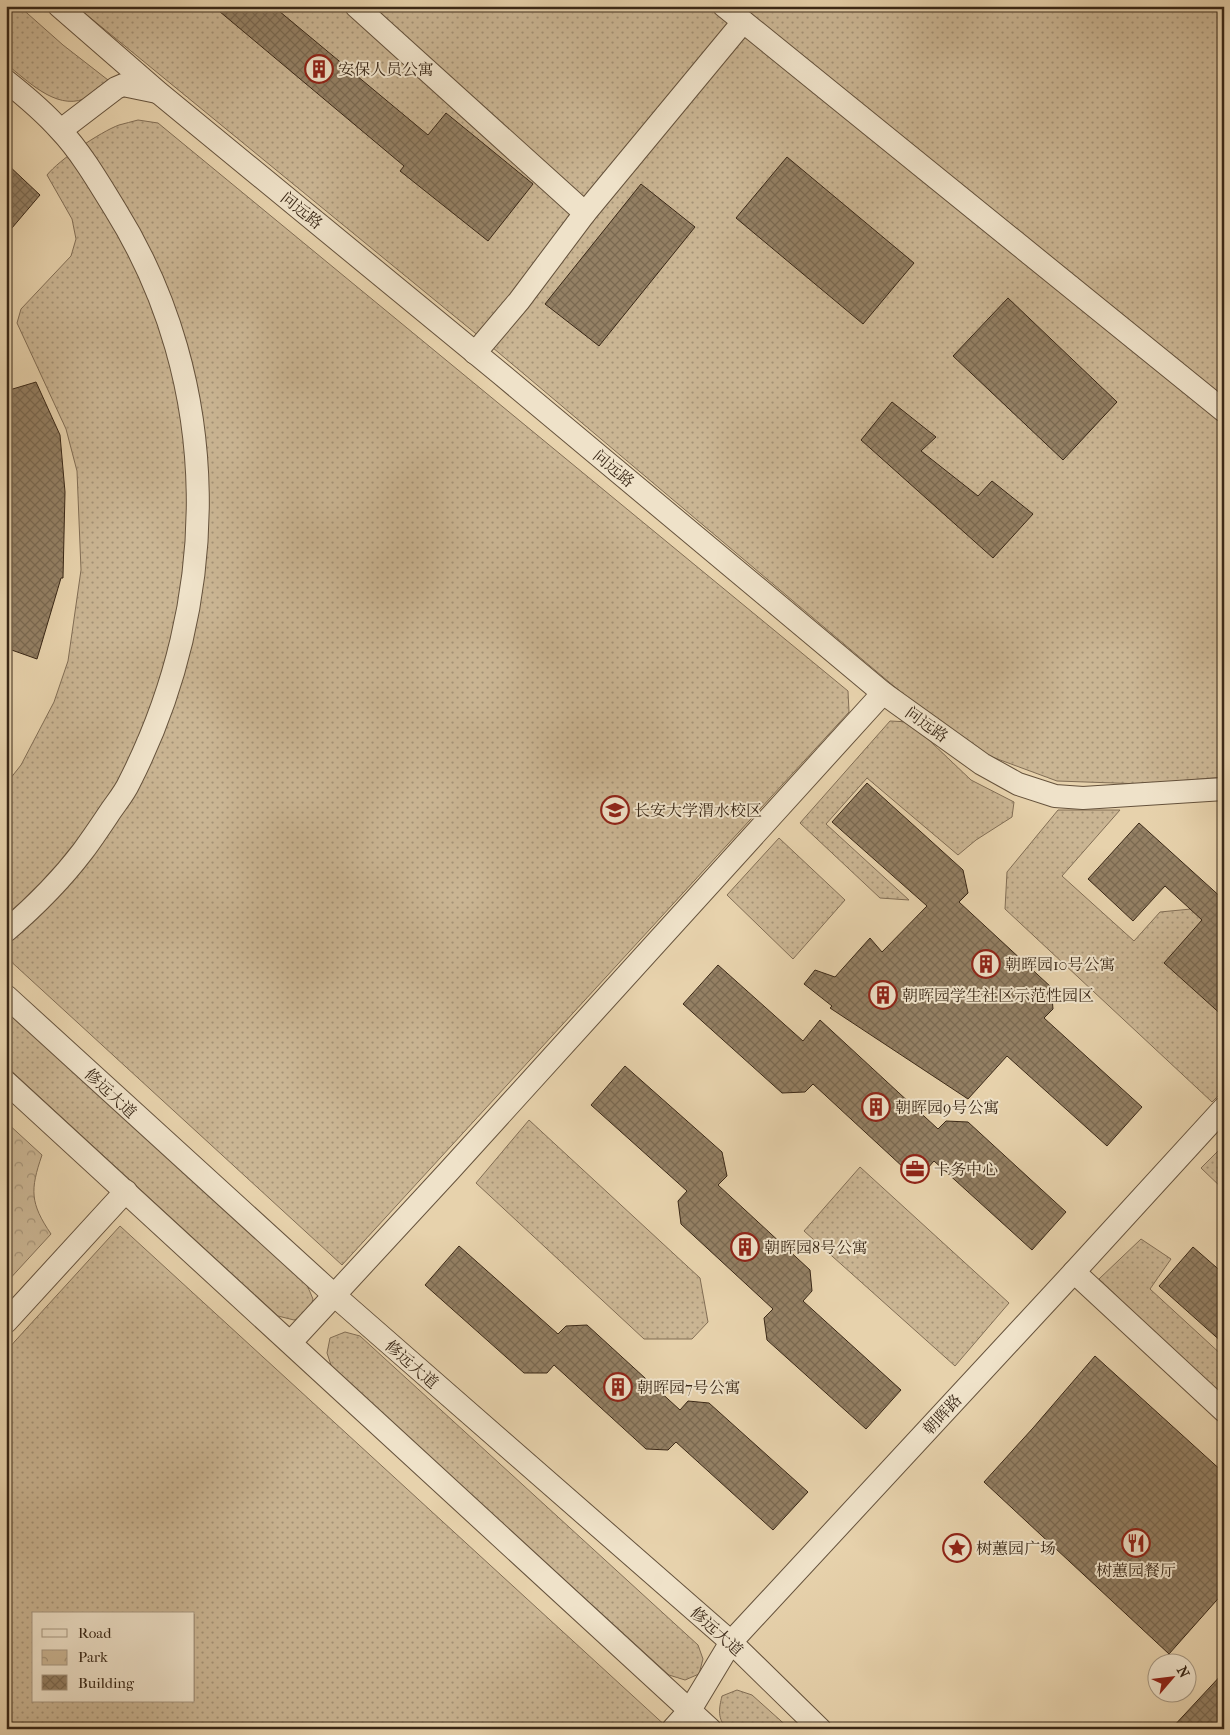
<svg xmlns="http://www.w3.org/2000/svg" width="1230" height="1735" viewBox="0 0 1230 1735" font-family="'IM FELL French Canon','Noto Serif SC',serif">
  <defs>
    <pattern id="grass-dots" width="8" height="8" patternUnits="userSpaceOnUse" patternTransform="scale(1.25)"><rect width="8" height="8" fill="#cab593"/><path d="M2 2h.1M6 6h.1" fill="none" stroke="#a59377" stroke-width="1.8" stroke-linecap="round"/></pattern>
    <pattern id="park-crowns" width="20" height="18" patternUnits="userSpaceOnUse" patternTransform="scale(1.25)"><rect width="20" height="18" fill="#cab593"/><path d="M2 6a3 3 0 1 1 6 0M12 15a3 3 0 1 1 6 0" fill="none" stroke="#a59377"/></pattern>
    <pattern id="building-cross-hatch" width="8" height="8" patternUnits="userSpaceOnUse" patternTransform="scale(1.25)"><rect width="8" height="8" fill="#948064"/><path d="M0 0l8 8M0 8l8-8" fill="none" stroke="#7a6951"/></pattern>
  </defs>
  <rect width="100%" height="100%" fill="#e7d2ac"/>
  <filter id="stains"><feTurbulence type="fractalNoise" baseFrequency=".004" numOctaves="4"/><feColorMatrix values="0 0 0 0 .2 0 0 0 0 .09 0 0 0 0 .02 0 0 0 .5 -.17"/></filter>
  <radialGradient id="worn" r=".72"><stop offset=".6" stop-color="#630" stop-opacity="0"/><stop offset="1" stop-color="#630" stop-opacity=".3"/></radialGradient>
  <g fill="url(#grass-dots)" stroke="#826e55" fill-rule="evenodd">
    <path d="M 6,6 L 19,6 L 63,45 L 108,80 C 101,86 92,96 84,99 C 55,110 27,80 6,64 Z"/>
    <path d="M 76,6 L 1224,6 L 1224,777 L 1143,784 L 1057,781 L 984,754 L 908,698 L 486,342 Z"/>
    <path d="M 138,120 L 158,123 L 848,691 L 849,712 L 342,1265 L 6,957 L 6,784 L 21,765 L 54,702 L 68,661 L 81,570 L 77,471 L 66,429 L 17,323 L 21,309 L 71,256 L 76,239 L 72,219 L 47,175 C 59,160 100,132 119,125 C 125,123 132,122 138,120 Z"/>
    <path d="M 890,721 L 910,722 L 971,780 L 1014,802 L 1012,817 L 976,840 L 958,855 L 867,778 L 826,824 L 909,900 L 880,898 L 800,823 Z"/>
    <path d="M 1058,810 L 1120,810 L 1062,876 L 1134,941 L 1160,912 L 1191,909 L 1224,940 L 1224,1090 L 1212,1102 L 1005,909 L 1007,872 Z"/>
    <path d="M 779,838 L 845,900 L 793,959 L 727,895 Z"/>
    <path d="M 6,1009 L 307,1285 L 313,1299 L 309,1314 L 294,1320 L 278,1316 L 6,1066 Z"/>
    <path d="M 529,1120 L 700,1278 L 708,1322 L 692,1339 L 644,1339 L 476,1183 Z"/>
    <path d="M 1224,1145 L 1224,1190 L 1201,1168 Z"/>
    <path d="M 860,1167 L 1009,1303 L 955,1366 L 804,1231 Z"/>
    <path d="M 120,1226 L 669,1729 L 6,1729 L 6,1351 ZM 34,1614 L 194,1614 L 194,1701 L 34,1701 Z"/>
    <path d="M 1141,1239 L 1171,1259 L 1150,1289 L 1224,1357 L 1224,1394 L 1222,1397 L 1099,1279 Z"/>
    <path d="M 345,1332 L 360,1336 L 698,1645 L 703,1659 L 699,1674 L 685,1680 L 669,1675 L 332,1368 L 327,1353 L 330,1338 Z"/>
    <path d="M 737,1690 L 752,1695 L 790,1729 L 727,1729 C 717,1719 719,1708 722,1696 Z"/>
  </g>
  <path fill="url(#park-crowns)" stroke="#826e55" d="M 6,1122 L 42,1155 C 30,1190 30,1203 51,1234 L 6,1283 Z"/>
  <g fill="url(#building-cross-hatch)" stroke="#3a2817">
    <path d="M 213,6 L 273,6 L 428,135 L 446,113 L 533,184 L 488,241 L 400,171 L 404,166 Z"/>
    <path d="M 787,157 L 914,263 L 863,324 L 736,218 Z"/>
    <path d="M 6,163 L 40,195 L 6,235 Z"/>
    <path d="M 641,184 L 695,227 L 599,346 L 545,304 Z"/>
    <path d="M 1008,298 L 1117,402 L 1063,460 L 953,356 Z"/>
    <path d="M 36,382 L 60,435 L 65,492 L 63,578 L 61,578 L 37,659 L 6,648 L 6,391 Z"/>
    <path d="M 892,402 L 936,437 L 921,451 L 978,496 L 992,481 L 1033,514 L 993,558 L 861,440 Z"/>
    <path d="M 867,783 L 963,870 L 968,893 L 959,902 L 1051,987 L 1053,1009 L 1044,1018 L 1142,1107 L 1107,1146 L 1007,1056 L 968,1099 L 830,1008 L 832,1006 L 804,984 L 815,970 L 835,977 L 870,938 L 882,952 L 927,906 L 832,822 Z"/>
    <path d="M 1139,823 L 1224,900 L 1224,1017 L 1164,963 L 1202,920 L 1165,886 L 1133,921 L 1088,879 Z"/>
    <path d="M 718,965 L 803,1041 L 820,1020 L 938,1129 L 946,1121 L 968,1122 L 1066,1212 L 1032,1250 L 934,1161 L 926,1170 L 904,1168 L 813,1084 L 805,1092 L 782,1093 L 683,1004 Z"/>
    <path d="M 625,1066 L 722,1152 L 727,1176 L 718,1185 L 810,1270 L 812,1291 L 803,1301 L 901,1390 L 866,1429 L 767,1340 L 764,1318 L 773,1309 L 681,1224 L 678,1201 L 687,1191 L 591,1105 Z"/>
    <path d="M 459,1246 L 558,1334 L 566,1326 L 587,1325 L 680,1410 L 688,1401 L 709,1403 L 808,1492 L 773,1530 L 676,1442 L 668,1450 L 646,1449 L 554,1365 L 547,1373 L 524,1373 L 425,1285 Z"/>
    <path d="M 1193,1247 L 1224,1274 L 1224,1344 L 1159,1286 Z"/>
    <path d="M 1095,1356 L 1224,1473 L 1224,1592 L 1169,1654 L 984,1482 L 1033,1428 Z"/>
    <path d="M 1224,1672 L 1224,1729 L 1171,1729 Z"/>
  </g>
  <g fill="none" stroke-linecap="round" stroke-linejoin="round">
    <defs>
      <g id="minor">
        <path d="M 59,6 L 159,93 L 501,374 L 883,693 L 982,764 L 1018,784 L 1055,796 L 1083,798 L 1224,789"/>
        <path d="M 356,6 L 585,213"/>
        <path d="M 724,6 L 1224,411"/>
        <path d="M 6,81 C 25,96 44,112 60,130 C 81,152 99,183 115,209 C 224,384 222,601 129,783 C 124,794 115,804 108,815 C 100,827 92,839 83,851 C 61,880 34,907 6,931"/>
        <path d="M 61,130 L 116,88 L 123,85 L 157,92"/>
        <path d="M 475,353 L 519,301 L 585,213 L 743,22"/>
        <path d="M 6,996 L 334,1295 L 731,1642 L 820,1729"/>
        <path d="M 6,1082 L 710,1729"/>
        <path d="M 1074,1272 L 1224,1411"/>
        <path d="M 6,1322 L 126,1191"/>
        <path d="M 291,1342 L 449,1171 L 883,693"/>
        <path d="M 673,1729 L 690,1710 L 731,1642 L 1074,1272 L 1224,1108"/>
      </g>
    </defs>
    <use href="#minor" stroke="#65523c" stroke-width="24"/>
    <use href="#minor" stroke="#efe2c9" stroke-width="22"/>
  </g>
  <defs>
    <symbol id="building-ring" viewBox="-11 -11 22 22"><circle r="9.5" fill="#efe2c9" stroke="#8f2418" stroke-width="1.5"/><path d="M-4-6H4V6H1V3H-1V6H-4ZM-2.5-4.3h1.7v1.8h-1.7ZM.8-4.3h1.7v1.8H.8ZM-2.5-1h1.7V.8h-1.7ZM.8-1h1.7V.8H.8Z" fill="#8f2418"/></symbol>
    <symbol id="university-ring" viewBox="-11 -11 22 22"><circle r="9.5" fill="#efe2c9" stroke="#8f2418" stroke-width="1.5"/><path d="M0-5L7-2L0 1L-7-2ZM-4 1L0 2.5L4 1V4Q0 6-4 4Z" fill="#8f2418"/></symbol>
    <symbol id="office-ring" viewBox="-11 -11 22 22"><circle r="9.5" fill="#efe2c9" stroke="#8f2418" stroke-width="1.5"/><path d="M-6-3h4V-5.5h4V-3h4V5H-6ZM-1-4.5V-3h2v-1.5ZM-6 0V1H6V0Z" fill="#8f2418"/></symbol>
    <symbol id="restaurant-ring" viewBox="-11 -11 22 22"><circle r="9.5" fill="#efe2c9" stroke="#8f2418" stroke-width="1.5"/><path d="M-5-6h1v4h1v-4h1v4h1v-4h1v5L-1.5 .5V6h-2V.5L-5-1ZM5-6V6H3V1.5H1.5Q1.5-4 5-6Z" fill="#8f2418"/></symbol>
    <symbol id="sight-ring" viewBox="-11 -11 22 22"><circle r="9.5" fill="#efe2c9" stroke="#8f2418" stroke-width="1.5"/><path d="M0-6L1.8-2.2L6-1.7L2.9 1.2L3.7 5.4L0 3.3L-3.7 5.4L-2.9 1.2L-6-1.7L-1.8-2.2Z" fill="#8f2418"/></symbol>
  </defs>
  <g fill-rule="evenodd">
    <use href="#building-ring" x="303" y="53" width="32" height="32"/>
    <use href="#university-ring" x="599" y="794" width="32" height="32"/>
    <use href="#building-ring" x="970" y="948" width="32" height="32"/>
    <use href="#building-ring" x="867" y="979" width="32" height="32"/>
    <use href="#building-ring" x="860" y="1091" width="32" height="32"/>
    <use href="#office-ring" x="899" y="1153" width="32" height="32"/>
    <use href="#building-ring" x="729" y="1231" width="32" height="32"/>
    <use href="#building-ring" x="602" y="1371" width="32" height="32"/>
    <use href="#restaurant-ring" x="1120" y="1527" width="32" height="32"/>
    <use href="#sight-ring" x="941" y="1532" width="32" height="32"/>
  </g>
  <g text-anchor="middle" stroke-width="4" stroke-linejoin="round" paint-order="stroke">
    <g font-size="16" fill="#3a2817" stroke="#efe2c9" text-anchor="start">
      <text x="338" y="75">安保人员公寓</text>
      <text x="634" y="816">长安大学渭水校区</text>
      <text x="1005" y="970">朝晖园10号公寓</text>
      <text x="902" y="1001">朝晖园学生社区示范性园区</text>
      <text x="895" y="1113">朝晖园9号公寓</text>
      <text x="934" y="1175">卡务中心</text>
      <text x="764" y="1253">朝晖园8号公寓</text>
      <text x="637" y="1393">朝晖园7号公寓</text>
      <text x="976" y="1554">树蕙园广场</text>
      <text x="1136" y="1576" text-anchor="middle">树蕙园餐厅</text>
    </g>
    <g font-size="16" fill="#3a2817" stroke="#efe2c9">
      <text transform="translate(302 210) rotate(39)" y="6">问远路</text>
      <text transform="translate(614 468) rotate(40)" y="6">问远路</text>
      <text transform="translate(927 724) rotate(36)" y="6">问远路</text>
      <text transform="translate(111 1093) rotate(43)" y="6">修远大道</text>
      <text transform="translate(412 1364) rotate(41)" y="6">修远大道</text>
      <text transform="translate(942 1414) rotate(-47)" y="6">朝晖路</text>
      <text transform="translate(717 1631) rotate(42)" y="6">修远大道</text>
    </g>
  </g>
  <rect width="1230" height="1735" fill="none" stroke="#e7d2ac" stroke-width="25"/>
  <rect x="8" y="8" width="1215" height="1720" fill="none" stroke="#3a2817" stroke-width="2.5"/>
  <rect x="12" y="12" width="1205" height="1710" fill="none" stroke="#3a2817"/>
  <rect x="32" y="1612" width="162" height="90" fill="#efe2c9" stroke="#a79882"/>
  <rect x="42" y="1629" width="25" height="8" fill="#efe2c9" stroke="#a79882"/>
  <text x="78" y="1638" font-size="15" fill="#3a2817">Road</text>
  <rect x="42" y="1650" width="25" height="15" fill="url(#park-crowns)" stroke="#a79882"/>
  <text x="78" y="1662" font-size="15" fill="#3a2817">Park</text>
  <rect x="42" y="1675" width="25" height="15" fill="url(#building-cross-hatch)" stroke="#a79882"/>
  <text x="78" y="1688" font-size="15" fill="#3a2817">Building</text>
  <g transform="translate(1172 1678) rotate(62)"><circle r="24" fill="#efe2c9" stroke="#a79882"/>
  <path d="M0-4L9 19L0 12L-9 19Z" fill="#8f2418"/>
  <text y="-8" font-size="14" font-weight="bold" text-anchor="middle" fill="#3a2817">N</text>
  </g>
  <rect width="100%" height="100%" filter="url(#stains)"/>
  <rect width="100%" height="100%" fill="url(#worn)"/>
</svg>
